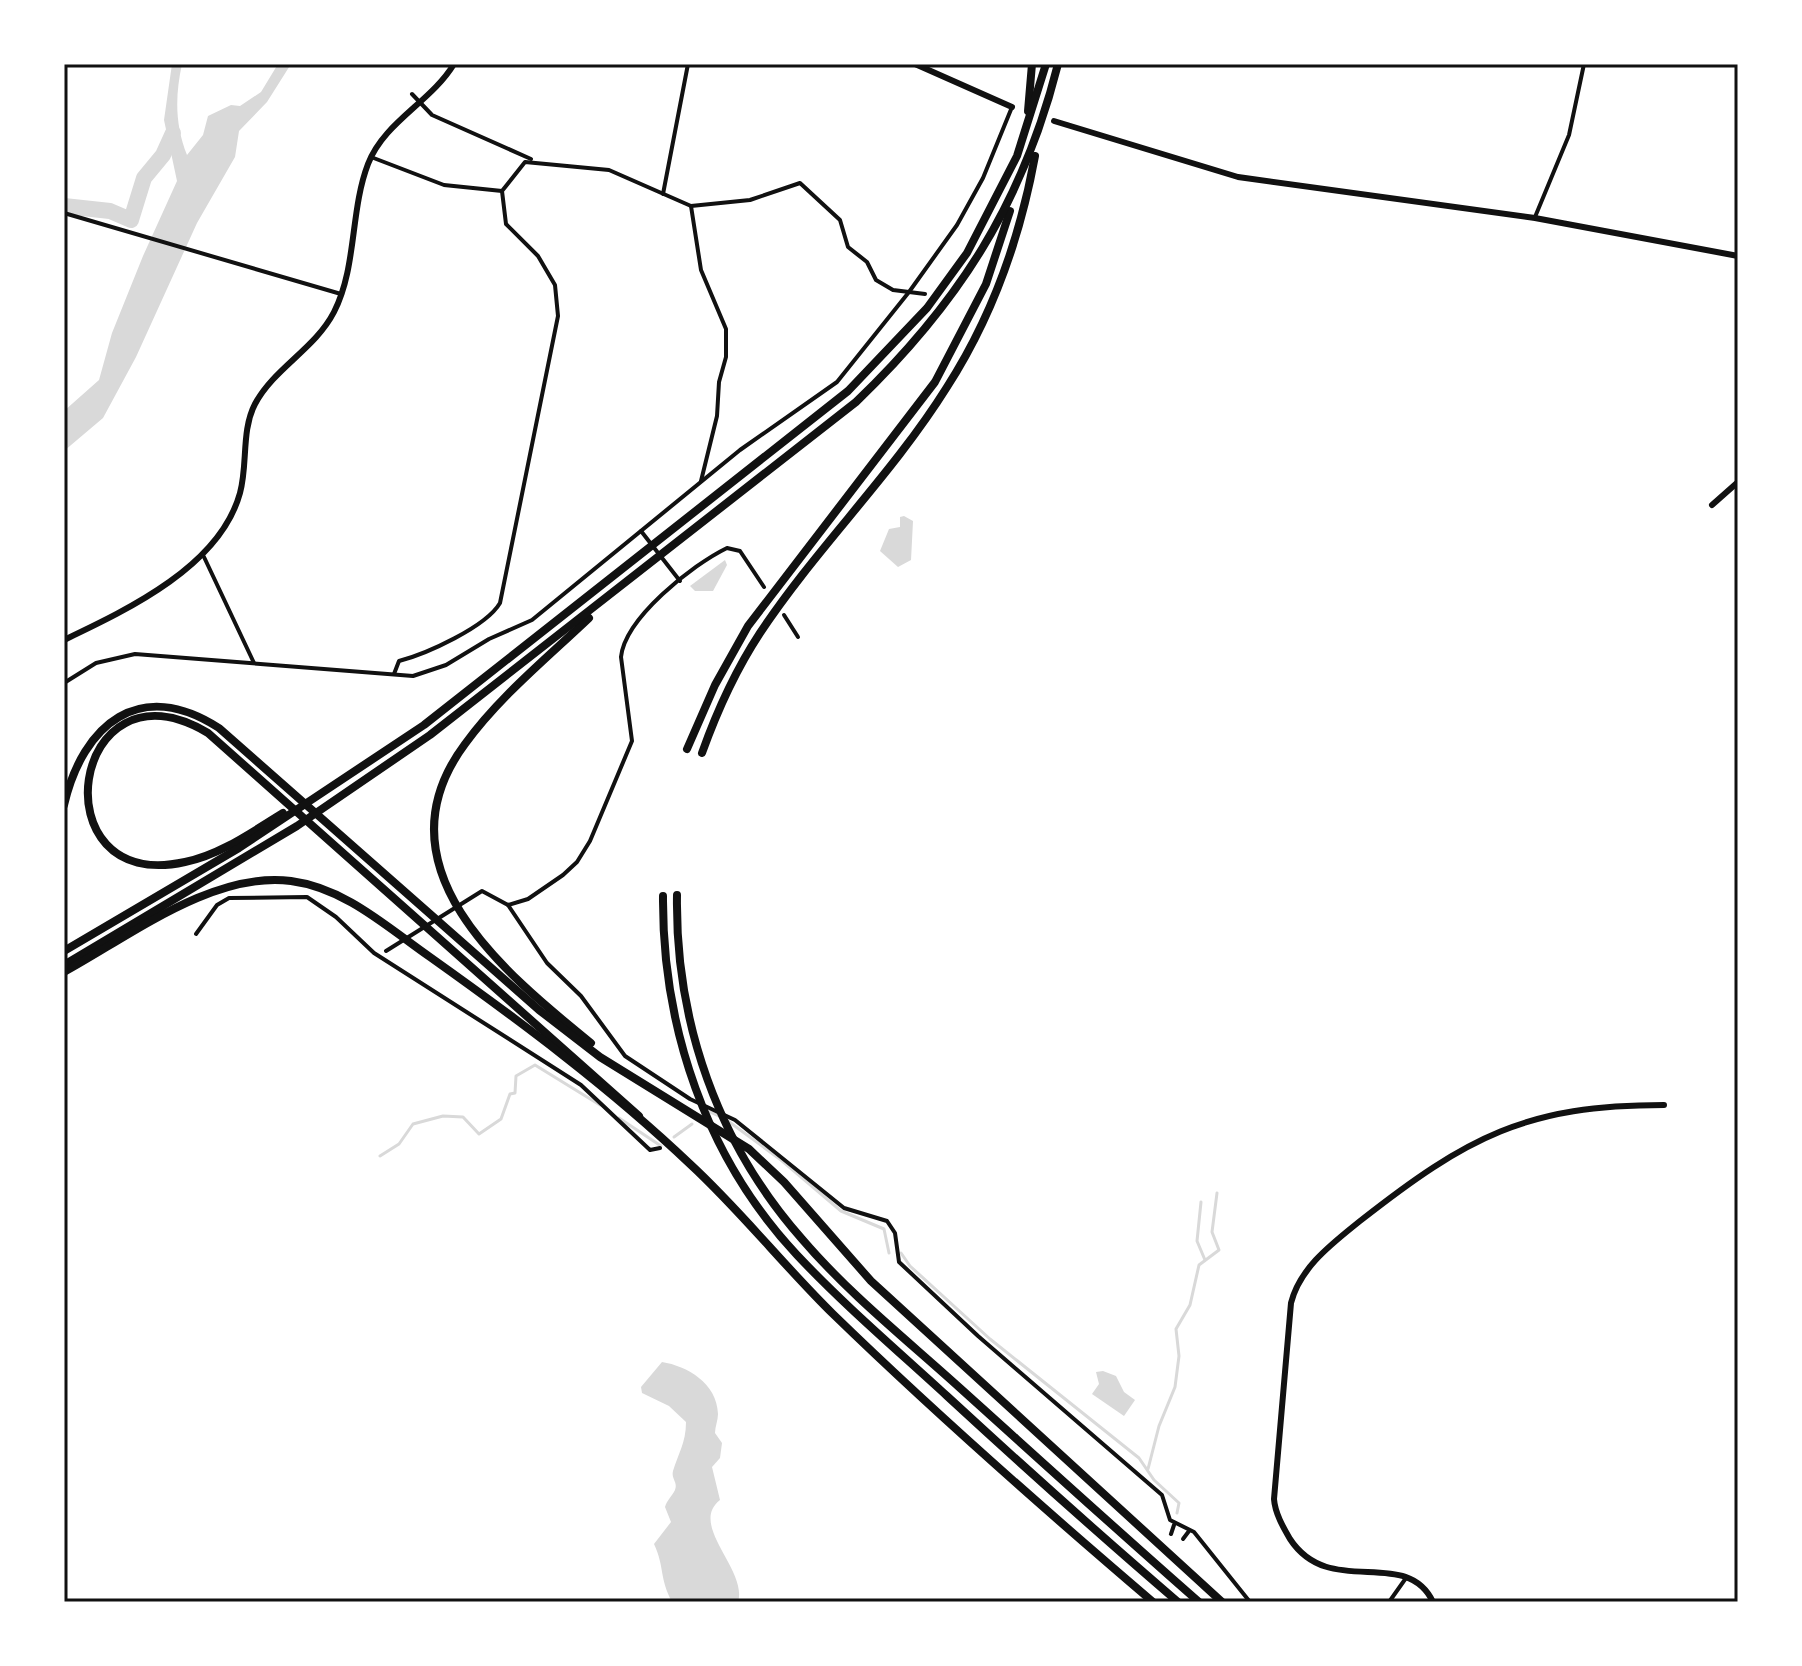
<svg xmlns="http://www.w3.org/2000/svg" width="1802" height="1666" viewBox="0 0 1802 1666" font-family="Roboto,sans-serif">
  <rect width="100%" height="100%" fill="#fff"/>
  <g fill="#d9d9d9">
    <path d="M 172,64 L 182,64 C 175,96 175,125 187,155 L 203,135 L 208,116 L 231,105 L 240,106 L 261,92 L 278,64 L 291,64 L 267,102 L 239,131 L 235,157 L 197,223 L 136,357 L 103,418 L 64,451 L 64,411 L 99,380 L 112,333 L 143,256 L 177,181 L 164,120 Z"/>
    <path d="M 904,516 L 913,521 L 911,560 L 898,567 L 880,551 L 889,529 L 900,527 L 900,517 Z"/>
    <path d="M 725,560 L 727,565 L 713,591 L 695,591 L 690,586 Z"/>
    <path d="M 662,1362 C 687,1366 717,1383 718,1414 C 718,1420 715,1427 715,1433 L 722,1443 L 720,1458 L 712,1467 L 720,1500 C 688,1525 748,1570 738,1602 L 672,1602 C 659,1577 665,1568 654,1544 L 671,1522 L 665,1507 C 667,1500 672,1496 675,1490 C 678,1482 671,1479 673,1471 C 678,1454 686,1443 686,1422 L 669,1406 L 642,1393 L 641,1387 Z"/>
    <path d="M 1103,1371 L 1116,1376 L 1124,1392 L 1135,1400 L 1124,1416 L 1092,1394 L 1099,1384 L 1096,1372 Z"/>
  </g>
  <g fill="none" stroke-linecap="round" stroke-linejoin="round">
    <g stroke="#d9d9d9" stroke-width="3">
      <path d="M 710,1112 L 721,1117"/>
      <path d="M 619,1118 L 661,1146"/>
      <path d="M 728,1121 L 781,1160 L 841,1211 L 884,1229 L 889,1253"/>
      <path d="M 674,1137 L 692,1124"/>
      <path d="M 380,1156 L 399,1144 L 413,1124 L 443,1116 L 463,1117 L 479,1134 L 501,1119 L 510,1094 L 515,1093 L 516,1076 L 535,1065 L 600,1105"/>
      <path d="M 1201,1202 L 1197,1241 L 1205,1260"/>
      <path d="M 901,1253 L 910,1266 L 990,1339 L 1139,1458 L 1154,1480 L 1179,1503 L 1177,1513"/>
      <path d="M 1148,1469 L 1159,1426 L 1175,1387 L 1179,1356 L 1176,1329 L 1190,1305 L 1199,1265 L 1219,1250 L 1212,1232 L 1217,1193"/>
    </g>
    <path stroke="#d9d9d9" stroke-width="16" d="M 64,206 L 110,211 L 131,220 L 144,178 L 163,155 L 173,133"/>
    <g stroke="#111" stroke-width="4">
      <path d="M 412,94 L 432,115 L 531,159"/>
      <path d="M 371,157 L 444,185 L 502,191"/>
      <path d="M 663,194 L 688,64"/>
      <path d="M 691,206 L 701,270 L 726,329 L 726,357 L 719,382 L 717,416 L 701,481"/>
      <path d="M 64,213 L 341,294"/>
      <path d="M 1535,217 L 1569,135 L 1584,64"/>
      <path d="M 641,531 L 680,581"/>
      <path d="M 204,557 L 254,663"/>
      <path d="M 784,615 L 798,637"/>
      <path d="M 394,674 L 399,661 C 426,654 486,627 500,603 L 558,316 L 555,285 L 538,256 L 506,224 L 502,191 L 525,162 L 609,170 L 691,206 L 750,200 L 800,183 L 840,220 L 848,247 L 867,262 L 876,280 L 893,290 L 925,294"/>
      <path d="M 64,683 L 96,663 L 135,654 L 413,676 L 446,665 L 489,639 L 532,620 L 740,450 L 837,382 L 909,292 L 957,225 L 983,178 L 1012,107"/>
      <path d="M 508,905 L 547,963 L 581,996 L 625,1056 L 690,1099 L 735,1120 L 844,1208 L 887,1221 L 895,1233 L 899,1262 L 978,1336 L 1162,1495 L 1170,1520 L 1194,1532 L 1250,1602"/>
      <path d="M 196,934 L 217,905 L 229,898 L 307,897 L 336,917 L 374,953 L 581,1085 L 650,1150 L 660,1148"/>
      <path d="M 386,951 L 482,891 L 508,905 L 528,899 L 563,875 L 577,862 L 590,841 L 632,741 L 621,657 C 625,618 692,565 727,548 L 740,551 L 764,587"/>
      <path d="M 1171,1534 L 1174,1525"/>
      <path d="M 1183,1539 L 1189,1531"/>
      <path d="M 1389,1602 L 1406,1578"/>
    </g>
    <g stroke="#111" stroke-width="6">
      <path d="M 1712,505 L 1738,482"/>
      <path d="M 1433,1602 C 1406,1545 1330,1600 1290,1539 C 1283,1527 1275,1513 1274,1499 L 1291,1303 C 1300,1267 1333,1243 1360,1221 C 1467,1137 1526,1105 1664,1105"/>
    </g>
    <g stroke="#111" stroke-width="6">
      <path d="M 915,64 L 1012,107"/>
      <path d="M 1054,121 L 1238,177 L 1535,218 L 1738,256"/>
      <path d="M 64,640 C 129,609 220,566 240,493 C 248,464 241,431 255,404 C 274,368 315,349 334,312 C 357,267 350,211 368,164 C 384,122 431,102 454,64"/>
    </g>
    <g stroke="#111" stroke-width="8">
      <path d="M 1028,111 L 1032,64"/>
      <path d="M 589,618 C 547,658 499,697 465,744 C 374,866 503,972 591,1043"/>
      <path d="M 687,749 L 715,685 L 748,626 L 935,382 L 986,284 L 1010,211"/>
      <path d="M 702,753 C 717,711 735,671 760,633 C 817,547 892,475 947,387 C 992,317 1020,238 1035,156"/>
      <path d="M 64,805 C 83,724 140,677 219,728 L 539,1010 L 600,1057 L 749,1149 L 784,1182 L 871,1281 L 1222,1602"/>
      <path d="M 283,813 C 252,832 220,855 185,862 C 36,895 70,651 208,733 L 639,1116"/>
      <path d="M 677,895 C 675,1022 718,1144 802,1239 C 849,1294 907,1340 960,1388 C 1040,1460 1119,1532 1199,1602"/>
      <path d="M 663,896 C 662,1027 706,1158 797,1255 C 844,1305 897,1350 947,1396 C 1023,1466 1100,1535 1178,1602"/>
      <path d="M 64,951 L 239,848 L 424,725 L 848,391 L 927,308 L 967,253 L 1017,156 L 1046,64"/>
      <path d="M 64,965 L 297,826 L 430,735 L 856,402 C 959,303 1023,203 1058,64"/>
      <path d="M 64,972 C 130,936 213,871 291,881 C 345,888 387,927 430,957 C 520,1021 610,1088 690,1164 C 741,1211 784,1266 833,1314 C 936,1414 1044,1509 1153,1602"/>
    </g>
  </g>
  <rect width="1802" height="1666" fill="none" stroke="#ffffff" stroke-width="132"/>
  <rect x="66" y="66" width="1670" height="1534" fill="none" stroke="#111" stroke-width="3"/>
</svg>
